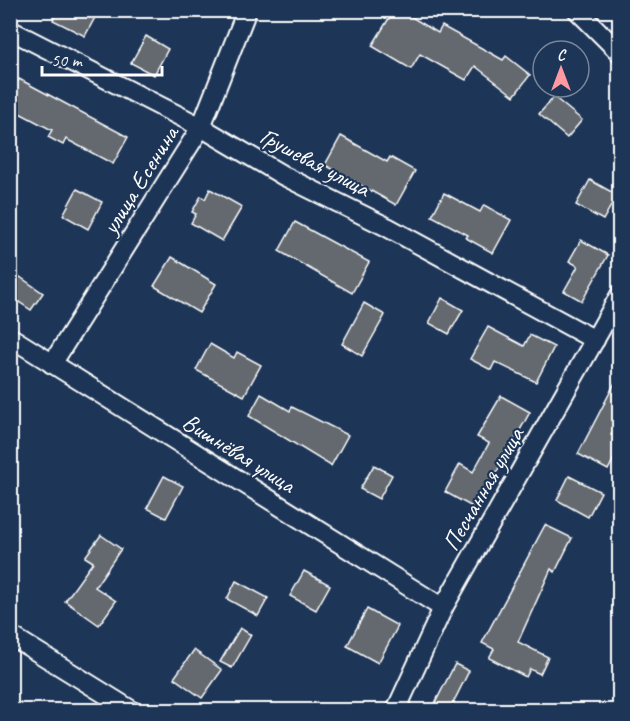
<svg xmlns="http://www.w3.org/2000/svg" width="630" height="721" viewBox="0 0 630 721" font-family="Caveat,sans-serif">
  <rect width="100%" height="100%" fill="#1d3557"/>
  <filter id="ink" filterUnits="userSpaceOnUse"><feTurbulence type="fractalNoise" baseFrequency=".0167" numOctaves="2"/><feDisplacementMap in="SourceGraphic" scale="12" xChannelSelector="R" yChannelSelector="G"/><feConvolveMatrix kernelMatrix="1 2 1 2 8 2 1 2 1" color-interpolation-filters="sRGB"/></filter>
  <g filter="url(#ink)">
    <g fill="#63696e" stroke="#fff" stroke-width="1.5">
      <path d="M 58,10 L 99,10 L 85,36 L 53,20 Z"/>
      <path d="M 394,10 L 400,10 L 438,33 L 442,26 L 503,60 L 506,56 L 530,75 L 514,96 L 475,66 L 466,80 L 420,54 L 411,69 L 372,46 Z"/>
      <path d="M 146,36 L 168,49 L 154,75 L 131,63 Z"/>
      <path d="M 19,79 L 128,137 L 113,164 L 66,139 L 63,145 L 48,137 L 52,130 L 10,108 L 10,95 Z"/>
      <path d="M 554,97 L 582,120 L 567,138 L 539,114 Z"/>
      <path d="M 341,136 L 387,162 L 390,157 L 415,171 L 396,205 L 325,165 Z"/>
      <path d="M 590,180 L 617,195 L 603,220 L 576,205 Z"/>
      <path d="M 77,189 L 102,202 L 88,229 L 63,215 Z"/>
      <path d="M 210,189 L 242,207 L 222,241 L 191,223 L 196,214 L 192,212 L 201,196 L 205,199 Z"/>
      <path d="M 444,193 L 480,212 L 484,205 L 511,220 L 493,253 L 466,238 L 468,235 L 432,216 Z"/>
      <path d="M 295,222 L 369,262 L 352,293 L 279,251 Z"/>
      <path d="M 581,240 L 608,255 L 582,301 L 564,291 L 578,266 L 569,261 Z"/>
      <path d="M 172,257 L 216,284 L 199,313 L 154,286 Z"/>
      <path d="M 10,270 L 43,293 L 31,310 L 10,296 Z"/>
      <path d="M 442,298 L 463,310 L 449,334 L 429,323 Z"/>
      <path d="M 364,303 L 385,315 L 362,356 L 342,344 Z"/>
      <path d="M 488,327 L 524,346 L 530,335 L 554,347 L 536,382 L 495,362 L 491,370 L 470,359 Z"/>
      <path d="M 210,344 L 234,358 L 237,352 L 261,365 L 244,396 L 196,370 Z"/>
      <path d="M 620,373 L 620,419 L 611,435 L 620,439 L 620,447 L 608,470 L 578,454 Z"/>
      <path d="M 261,394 L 290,411 L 292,407 L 348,435 L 331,466 L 249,416 Z"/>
      <path d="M 501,396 L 530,412 L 476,509 L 445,492 L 460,464 L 473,472 L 489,443 L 477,437 Z"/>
      <path d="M 374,465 L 392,475 L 379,499 L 360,489 Z"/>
      <path d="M 164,476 L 183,486 L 166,518 L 147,508 Z"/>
      <path d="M 569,476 L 601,492 L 588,517 L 557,500 Z"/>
      <path d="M 545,525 L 572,538 L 555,572 L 551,569 L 518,642 L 548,657 L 540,674 L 530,669 L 526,677 L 489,658 L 494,649 L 482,643 Z"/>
      <path d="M 101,535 L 121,549 L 95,587 L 116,601 L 99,625 L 65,601 L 93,562 L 85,557 Z"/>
      <path d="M 304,571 L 330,585 L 316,610 L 290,596 Z"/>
      <path d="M 236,581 L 268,598 L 258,616 L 227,599 Z"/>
      <path d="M 367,609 L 398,626 L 378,663 L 347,646 Z"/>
      <path d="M 240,628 L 251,635 L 232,668 L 220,662 Z"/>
      <path d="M 194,650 L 222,670 L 202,698 L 174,678 Z"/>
      <path d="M 455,664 L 469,671 L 449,711 L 431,711 Z"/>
    </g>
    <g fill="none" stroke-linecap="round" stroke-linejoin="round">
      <defs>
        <g id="minor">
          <path d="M 577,10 L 620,53"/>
          <path d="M 10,30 L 201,127 L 284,176 L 387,227 L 595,340"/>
          <path d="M 10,337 L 443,608"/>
          <path d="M 52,364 L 201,127 L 247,10"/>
          <path d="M 10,635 L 131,710"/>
          <path d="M 396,710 L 443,608 L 620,295"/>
        </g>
      </defs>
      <use href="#minor" stroke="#fff" stroke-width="22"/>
      <use href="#minor" stroke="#1d3557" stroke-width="18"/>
    </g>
  </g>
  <g text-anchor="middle" stroke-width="4.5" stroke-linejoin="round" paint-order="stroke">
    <g font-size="24" fill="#fff" stroke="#1d3557">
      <text transform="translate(315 162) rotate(28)" y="8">Грушевая улица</text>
      <text transform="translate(140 180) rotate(-58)" y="8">улица Есенина</text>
      <text transform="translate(239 453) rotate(32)" y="8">Вишнёвая улица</text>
      <text transform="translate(483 489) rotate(-60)" y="8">Песчанная улица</text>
    </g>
  </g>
  <rect width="630" height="721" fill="none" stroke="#1d3557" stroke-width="36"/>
  <rect x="18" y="18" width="594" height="685" fill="none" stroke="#fff" stroke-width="2" filter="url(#ink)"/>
  <g transform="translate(561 69)"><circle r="28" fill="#1d3557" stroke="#77869a" stroke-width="1.5"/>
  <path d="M0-4.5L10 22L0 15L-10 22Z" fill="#ff9aa2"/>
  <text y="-9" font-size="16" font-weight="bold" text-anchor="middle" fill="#ffffff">С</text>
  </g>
  <path d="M42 66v9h120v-9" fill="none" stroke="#ffffff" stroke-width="3"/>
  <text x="51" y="66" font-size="18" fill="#ffffff" stroke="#1d3557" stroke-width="4.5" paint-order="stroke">50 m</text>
</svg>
